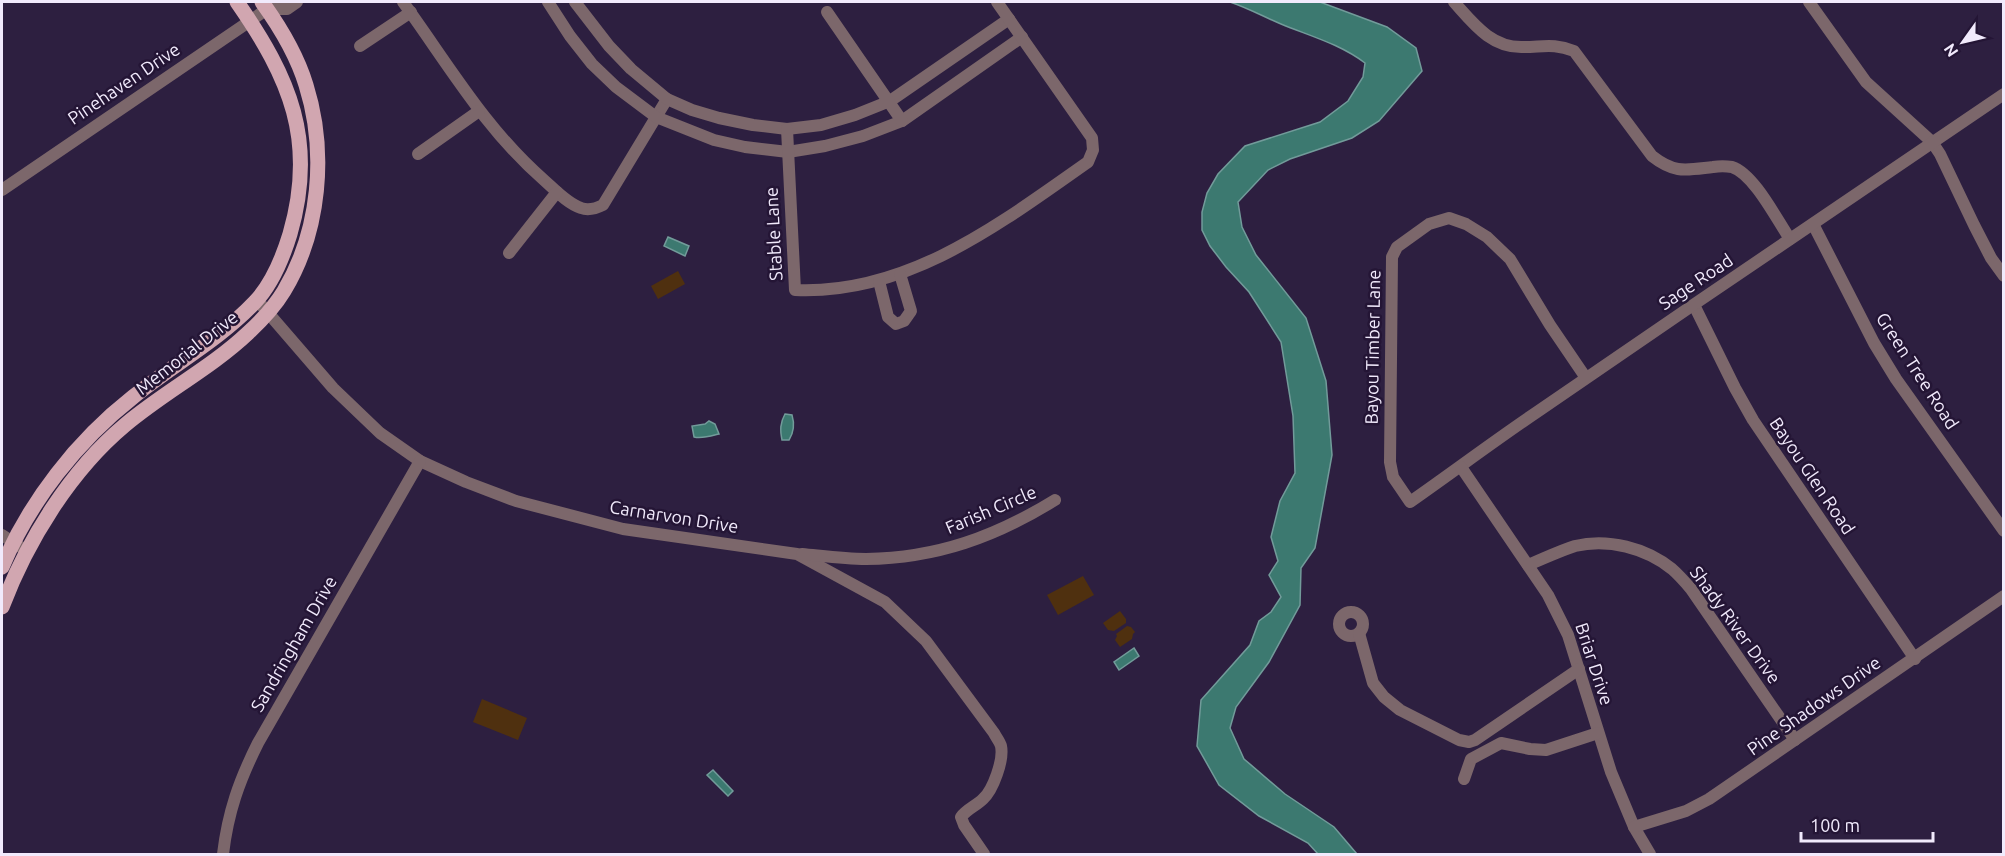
<svg xmlns="http://www.w3.org/2000/svg" width="2005" height="856" viewBox="0 0 2005 856" font-family="Ubuntu,sans-serif">
  <rect width="100%" height="100%" fill="#2d1f40"/>
  <g fill="#4f300f">
    <path d="M 678,271 L 685,284 L 658,299 L 651,286 Z"/>
    <path d="M 1083,576 L 1094,595 L 1058,615 L 1047,595 Z"/>
    <path d="M 1120,611 L 1126,619 L 1126,623 L 1114,631 L 1108,630 L 1103,623 Z"/>
    <path d="M 1127,626 L 1131,627 L 1135,632 L 1133,634 L 1132,639 L 1120,647 L 1115,640 L 1117,636 L 1116,634 Z"/>
    <path d="M 482,699 L 527,718 L 518,740 L 473,722 Z"/>
  </g>
  <g fill="#3c7970" stroke="#729b9a" stroke-width="1.5">
    <path d="M 1230,2 L 1320,2 L 1387,27 L 1416,48 L 1422,71 L 1379,121 L 1352,138 L 1290,159 L 1268,170 L 1238,202 L 1242,227 L 1256,255 L 1306,318 L 1326,381 L 1332,455 L 1315,548 L 1301,568 L 1300,605 L 1269,662 L 1236,707 L 1230,728 L 1244,759 L 1285,794 L 1334,827 L 1357,854 L 1318,854 L 1308,843 L 1259,816 L 1219,785 L 1197,746 L 1201,700 L 1250,645 L 1259,621 L 1271,612 L 1281,597 L 1269,575 L 1278,561 L 1271,537 L 1280,501 L 1295,473 L 1293,416 L 1281,342 L 1249,292 L 1226,267 L 1210,246 L 1202,230 L 1202,212 L 1207,193 L 1218,174 L 1245,146 L 1320,122 L 1348,101 L 1363,77 L 1365,63 C 1340,44 1310,36 1281,24 C 1264,17 1248,8 1230,2 Z"/>
    <path d="M 668,237 L 689,246 L 685,256 L 664,246 Z"/>
    <path d="M 785,414 L 792,415 C 795,425 794,432 789,440 L 782,440 C 780,430 780,423 785,414 Z"/>
    <path d="M 709,421 L 715,424 L 719,434 C 711,436 702,439 694,437 L 692,426 L 705,424 Z"/>
    <path d="M 1134,648 L 1139,656 L 1119,670 L 1114,662 Z"/>
    <path d="M 713,770 L 733,791 L 728,796 L 707,775 Z"/>
  </g>
  <g fill="none" stroke-linecap="round" stroke-linejoin="round">
    <g stroke="#7c676b" stroke-width="12">
      <path d="M 403,2 C 448,64 486,130 545,181 C 555,190 568,204 581,208 C 589,211 597,208 603,205 L 667,99"/>
      <path d="M 548,2 L 570,36 L 592,64 L 616,87 L 656,117 L 714,140 L 745,147 L 788,152 L 825,146 L 863,136 L 902,121 L 1022,37"/>
      <path d="M 575,2 L 609,46 L 631,69 L 667,99 L 692,110 L 719,118 L 753,125 L 787,129 L 821,125 L 855,115 L 890,101 L 1009,19"/>
      <path d="M 1454,2 C 1473,23 1491,48 1523,47 C 1543,47 1554,43 1574,51 L 1652,156 C 1675,174 1686,170 1713,167 C 1719,166 1726,166 1732,167 C 1754,174 1777,220 1790,239"/>
      <path d="M 1809,2 L 1866,82 L 1932,142 L 1940,154 L 1974,225 L 1991,258 L 2004,276"/>
      <path d="M 267,9 L 287,9 L 297,2"/>
      <path d="M 827,12 L 902,121"/>
      <path d="M 360,46 L 411,12"/>
      <path d="M 787,129 L 795,290 C 908,295 1001,223 1088,162 L 1093,150 L 1092,138 L 997,2"/>
      <path d="M 418,154 L 479,111"/>
      <path d="M 2,190 L 250,21 L 267,9 L 270,2"/>
      <path d="M 1813,224 L 1874,343 L 1896,379 L 2004,531"/>
      <path d="M 509,253 L 557,192"/>
      <path d="M 879,281 L 888,317 L 896,324 L 904,321 L 911,311 L 900,274"/>
      <path d="M 257,300 L 333,388 L 380,433 L 420,461 L 466,482 L 516,501 L 623,529 L 797,554 L 885,602 L 926,641 L 994,733 C 996,737 1000,742 1001,746 C 1004,760 993,790 983,799 C 976,806 967,809 961,817 L 964,825 L 984,854"/>
      <path d="M 1694,305 L 1735,388 L 1753,420 L 1915,659"/>
      <path d="M 1586,378 L 1550,325 L 1510,259 L 1487,237 L 1466,224 L 1449,218 L 1429,224 L 1397,247 L 1392,257 L 1390,462 L 1393,477 L 1410,502 C 1453,472 1494,441 1537,412 C 1692,305 1848,200 2004,94"/>
      <path d="M 1461,467 L 1548,595 L 1568,635 L 1611,772 L 1634,827 L 1650,854"/>
      <path d="M 2,535 L 25,550"/>
      <path d="M 802,554 C 823,556 844,559 866,559 C 937,558 995,537 1055,500"/>
      <path d="M 1528,565 C 1543,559 1559,551 1575,546 C 1608,538 1646,548 1672,569 C 1679,575 1685,582 1691,589 L 1795,740"/>
      <circle cx="1351" cy="624" r="12"/>
      <path d="M 1359,633 L 1373,683 L 1384,697 L 1400,710 L 1459,740 L 1469,742 L 1475,740 L 1579,669"/>
      <path d="M 1464,779 L 1471,759 L 1501,743 L 1530,749 L 1546,750 L 1598,733"/>
      <path d="M 1634,827 L 1686,811 L 1709,799 L 2004,596"/>
      <path d="M 223,854 C 228,812 239,781 258,743 L 420,461"/>
    </g>
    <g stroke="#d1a6b0" stroke-width="15">
      <path d="M 2,567 C 30,501 77,441 133,397 C 174,364 219,340 255,302 C 272,284 283,257 290,234 C 317,141 290,78 237,2"/>
      <path d="M 2,607 C 27,541 70,471 125,425 C 164,392 211,368 248,333 C 261,321 275,306 284,291 C 320,231 327,152 306,85 C 297,55 280,27 262,2"/>
    </g>
  </g>
  <g text-anchor="middle" stroke-width="5" stroke-linejoin="round" paint-order="stroke">
    <g font-size="18" fill="#f1eafc" stroke="#241535">
      <text transform="translate(124 84) rotate(-34)" y="6">Pinehaven Drive</text>
      <text transform="translate(774 234) rotate(-93)" y="6">Stable Lane</text>
      <text transform="translate(1696 282) rotate(-34)" y="6">Sage Road</text>
      <text transform="translate(1373 347) rotate(-89)" y="6">Bayou Timber Lane</text>
      <text transform="translate(187 353) rotate(-38)" y="6">Memorial Drive</text>
      <text transform="translate(1917 371) rotate(57)" y="6">Green Tree Road</text>
      <text transform="translate(1812 476) rotate(56)" y="6">Bayou Glen Road</text>
      <text transform="translate(991 510) rotate(-23)" y="6">Farish Circle</text>
      <text transform="translate(674 517) rotate(9)" y="6">Carnarvon Drive</text>
      <text transform="translate(1735 625) rotate(54)" y="6">Shady River Drive</text>
      <text transform="translate(294 644) rotate(-60)" y="6">Sandringham Drive</text>
      <text transform="translate(1594 664) rotate(72)" y="6">Briar Drive</text>
      <text transform="translate(1814 706) rotate(-35)" y="6">Pine Shadows Drive</text>
    </g>
  </g>
  <rect width="2005" height="856" fill="none" stroke="#f1eafc" stroke-width="6"/>
  <g transform="translate(1963 42) rotate(236)" stroke="#241535" stroke-width="4.5" paint-order="stroke">
  <path d="M0-4.5L10 22L0 15L-10 22Z" fill="#f1eafc"/>
  <text y="-9" font-size="16" font-weight="bold" text-anchor="middle" fill="#f1eafc">N</text>
  </g>
  <path d="M1801 832v9h132v-9" fill="none" stroke="#f1eafc" stroke-width="3"/>
  <text x="1810" y="832" font-size="18" fill="#f1eafc" stroke="#241535" stroke-width="4.5" paint-order="stroke">100 m</text>
</svg>
